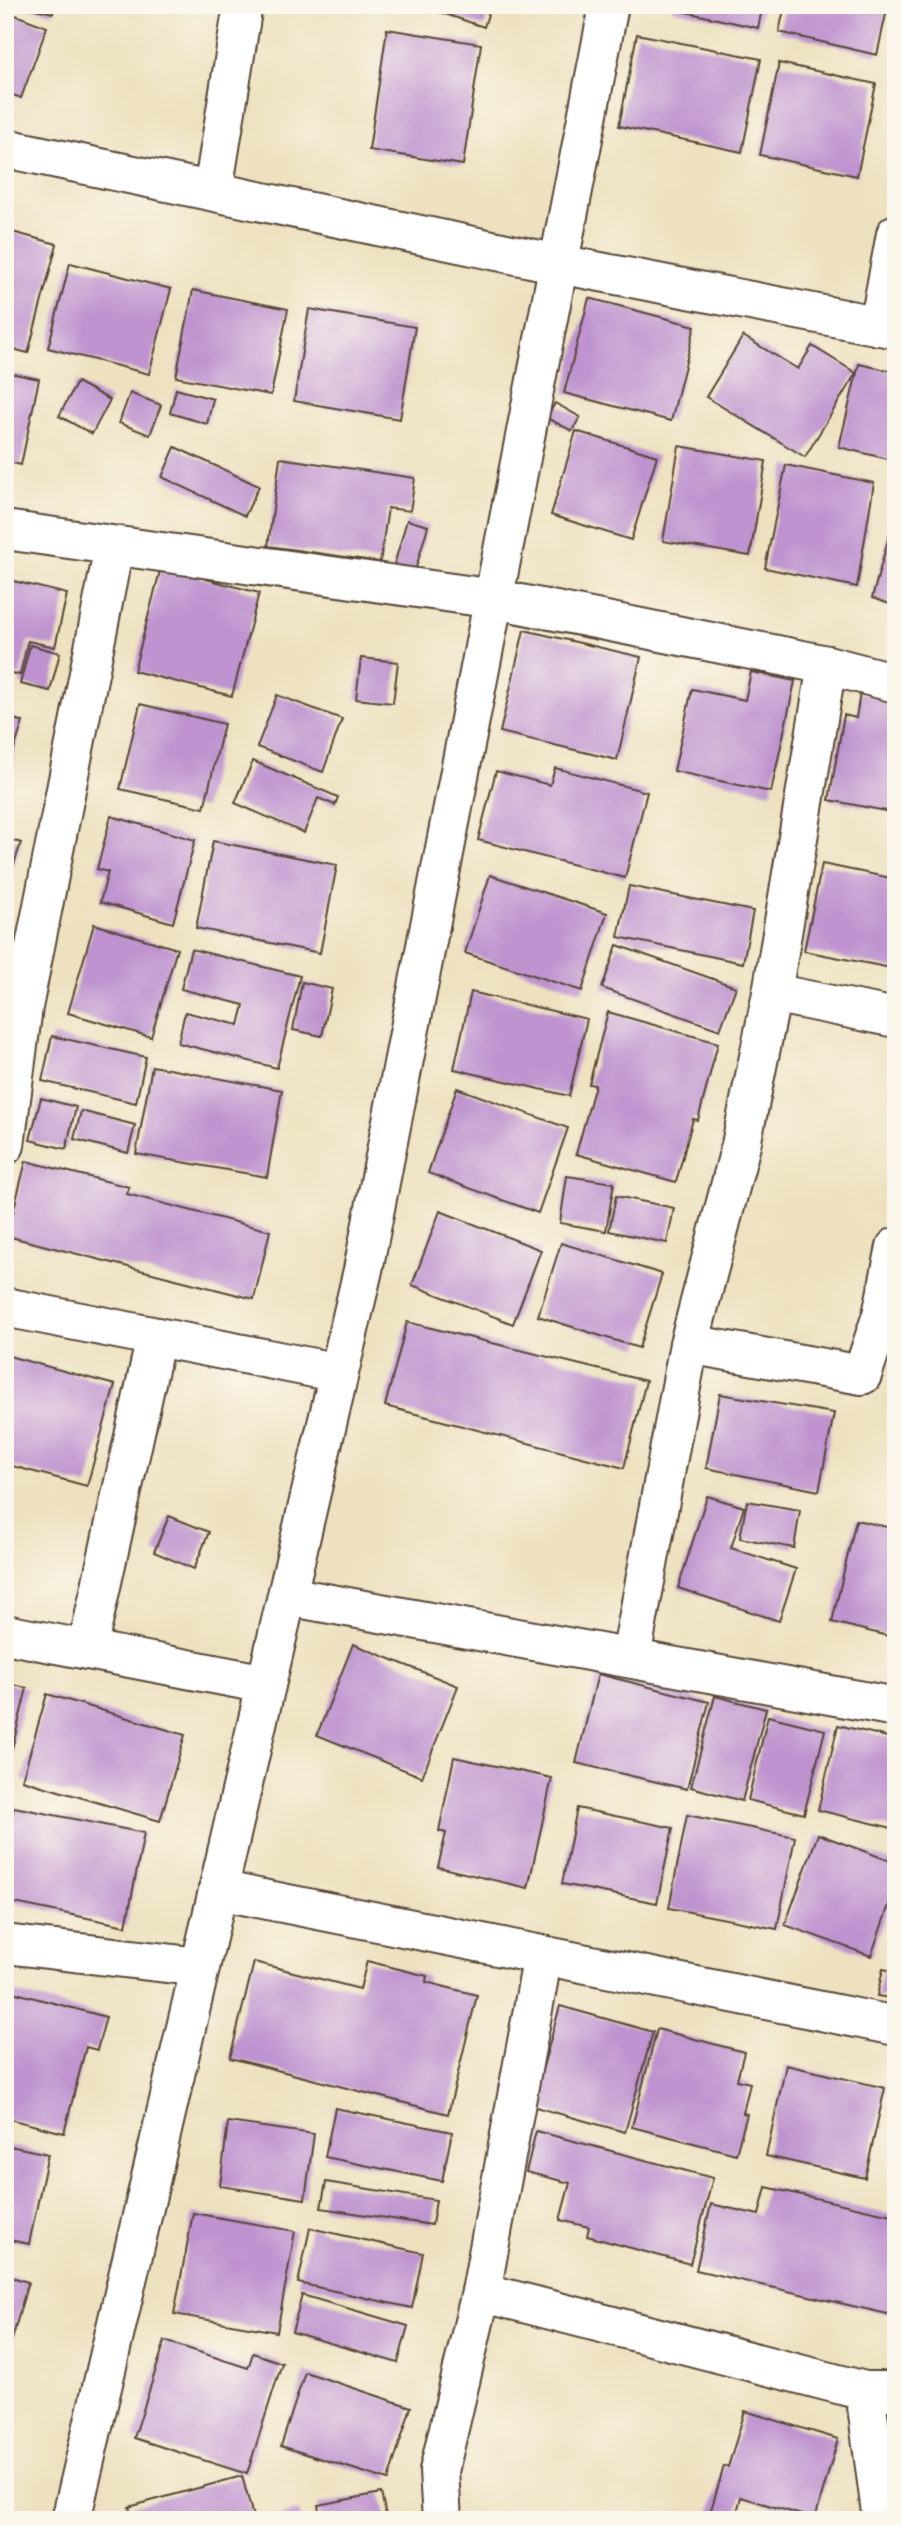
<svg xmlns="http://www.w3.org/2000/svg" width="901" height="2525" viewBox="0 0 901 2525" font-family="'Architects Daughter',sans-serif">
  <rect width="100%" height="100%" fill="#fbf7ec"/>
  <filter id="ink" filterUnits="userSpaceOnUse"><feTurbulence type="fractalNoise" baseFrequency=".0143" numOctaves="2"/><feDisplacementMap in="SourceGraphic" scale="14" xChannelSelector="R" yChannelSelector="G"/><feConvolveMatrix kernelMatrix="1 2 1 2 8 2 1 2 1" color-interpolation-filters="sRGB"/></filter>
  <filter id="wash" filterUnits="userSpaceOnUse"><feTurbulence type="fractalNoise" baseFrequency=".00686" numOctaves="4" result="noise"/><feDisplacementMap in="SourceGraphic" scale="28" xChannelSelector="R" yChannelSelector="G"/><feGaussianBlur stdDeviation="1.57" result="paint"/><feColorMatrix in="noise" values="0 0 0 0 0 0 0 0 0 0 0 0 0 0 0 0 0 1.4 0 .05"/><feComposite in="paint" operator="in"/></filter>
  <g filter="url(#wash)">
    <rect width="100%" height="100%" fill="#ede1c0"/>
    <g id="blocks">
      <g fill="#be93cf">
        <path d="M 18,5 L 55,5 L 53,13 Z"/>
        <path d="M 418,5 L 491,5 L 484,27 Z"/>
        <path d="M 673,5 L 763,5 L 758,28 L 672,9 Z"/>
        <path d="M 785,5 L 888,5 L 877,55 L 779,32 Z"/>
        <path d="M 5,11 L 47,27 L 21,98 L 5,92 Z"/>
        <path d="M 387,29 L 481,44 L 463,165 L 369,150 Z"/>
        <path d="M 637,34 L 761,59 L 742,152 L 619,126 Z"/>
        <path d="M 779,63 L 876,84 L 857,176 L 760,155 Z"/>
        <path d="M 5,230 L 57,244 L 28,353 L 5,347 Z"/>
        <path d="M 70,263 L 171,289 L 149,374 L 48,348 Z"/>
        <path d="M 193,290 L 288,309 L 271,395 L 176,377 Z"/>
        <path d="M 589,298 L 695,326 L 671,421 L 564,393 Z"/>
        <path d="M 309,309 L 415,327 L 400,419 L 294,401 Z"/>
        <path d="M 743,336 L 798,369 L 812,346 L 856,373 L 805,457 L 706,397 Z"/>
        <path d="M 859,364 L 896,372 L 896,461 L 839,447 Z"/>
        <path d="M 5,372 L 39,379 L 21,465 L 5,461 Z"/>
        <path d="M 77,382 L 110,400 L 92,434 L 59,416 Z"/>
        <path d="M 176,389 L 213,399 L 207,424 L 170,413 Z"/>
        <path d="M 130,393 L 161,405 L 150,435 L 119,423 Z"/>
        <path d="M 555,403 L 580,417 L 572,431 L 547,418 Z"/>
        <path d="M 576,431 L 657,456 L 631,540 L 551,515 Z"/>
        <path d="M 679,446 L 766,461 L 750,556 L 663,541 Z"/>
        <path d="M 175,447 L 259,486 L 245,516 L 162,477 Z"/>
        <path d="M 280,458 L 415,478 L 410,511 L 388,508 L 380,562 L 268,546 Z"/>
        <path d="M 786,465 L 874,483 L 857,587 L 765,568 Z"/>
        <path d="M 895,514 L 896,514 L 896,606 L 872,598 Z"/>
        <path d="M 407,520 L 428,526 L 413,578 L 392,572 Z"/>
        <path d="M 161,567 L 259,593 L 232,696 L 134,671 Z"/>
        <path d="M 5,579 L 67,594 L 55,647 L 28,641 L 20,675 L 5,672 Z"/>
        <path d="M 524,630 L 641,657 L 617,760 L 500,732 Z"/>
        <path d="M 30,645 L 60,653 L 50,691 L 20,684 Z"/>
        <path d="M 361,658 L 398,662 L 393,703 L 356,699 Z"/>
        <path d="M 751,672 L 795,681 L 771,792 L 674,771 L 692,689 L 745,700 Z"/>
        <path d="M 860,693 L 896,699 L 896,813 L 829,800 L 844,715 L 856,718 Z"/>
        <path d="M 277,695 L 342,719 L 323,772 L 257,747 Z"/>
        <path d="M 140,704 L 224,724 L 204,808 L 120,789 Z"/>
        <path d="M 5,716 L 23,722 L 6,774 L 5,774 Z"/>
        <path d="M 253,761 L 338,797 L 335,805 L 318,798 L 304,833 L 235,803 Z"/>
        <path d="M 555,768 L 647,792 L 625,878 L 478,840 L 496,771 L 550,785 Z"/>
        <path d="M 111,816 L 195,840 L 173,923 L 100,902 L 108,872 L 97,869 Z"/>
        <path d="M 5,838 L 21,843 L 6,888 L 5,888 Z"/>
        <path d="M 213,841 L 337,865 L 320,953 L 196,928 Z"/>
        <path d="M 822,864 L 896,879 L 896,969 L 804,951 Z"/>
        <path d="M 490,875 L 607,913 L 582,991 L 465,953 Z"/>
        <path d="M 629,886 L 753,911 L 743,963 L 618,937 Z"/>
        <path d="M 94,924 L 177,949 L 151,1037 L 68,1013 Z"/>
        <path d="M 617,945 L 736,987 L 720,1030 L 602,988 Z"/>
        <path d="M 191,949 L 300,976 L 277,1068 L 178,1043 L 185,1012 L 239,1025 L 244,1005 L 181,989 Z"/>
        <path d="M 302,982 L 332,989 L 322,1036 L 293,1030 Z"/>
        <path d="M 471,992 L 587,1019 L 569,1096 L 454,1069 Z"/>
        <path d="M 608,1012 L 718,1043 L 698,1120 L 693,1119 L 676,1182 L 576,1154 L 595,1085 L 589,1084 Z"/>
        <path d="M 52,1036 L 146,1057 L 136,1103 L 42,1081 Z"/>
        <path d="M 152,1066 L 282,1090 L 267,1177 L 136,1154 Z"/>
        <path d="M 457,1088 L 568,1128 L 538,1213 L 428,1173 Z"/>
        <path d="M 41,1098 L 76,1107 L 66,1149 L 30,1140 Z"/>
        <path d="M 81,1111 L 135,1125 L 128,1153 L 74,1139 Z"/>
        <path d="M 26,1161 L 129,1187 L 127,1194 L 270,1231 L 254,1299 L 7,1236 Z"/>
        <path d="M 567,1176 L 614,1183 L 606,1231 L 560,1223 Z"/>
        <path d="M 616,1196 L 674,1208 L 667,1243 L 609,1231 Z"/>
        <path d="M 440,1211 L 541,1250 L 513,1324 L 412,1285 Z"/>
        <path d="M 561,1243 L 662,1274 L 639,1348 L 538,1316 Z"/>
        <path d="M 407,1322 L 646,1381 L 624,1468 L 385,1406 Z"/>
        <path d="M 5,1355 L 115,1385 L 87,1486 L 5,1464 Z"/>
        <path d="M 720,1394 L 834,1413 L 819,1491 L 706,1468 Z"/>
        <path d="M 707,1496 L 744,1507 L 731,1548 L 796,1569 L 779,1621 L 678,1588 Z"/>
        <path d="M 747,1501 L 800,1510 L 794,1548 L 740,1538 Z"/>
        <path d="M 169,1516 L 209,1532 L 194,1569 L 154,1552 Z"/>
        <path d="M 856,1520 L 896,1529 L 896,1638 L 832,1622 Z"/>
        <path d="M 353,1644 L 458,1686 L 422,1777 L 317,1735 Z"/>
        <path d="M 598,1674 L 709,1702 L 687,1789 L 576,1763 Z"/>
        <path d="M 5,1683 L 27,1688 L 6,1773 L 5,1773 Z"/>
        <path d="M 47,1694 L 185,1735 L 160,1821 L 22,1780 Z"/>
        <path d="M 715,1696 L 766,1709 L 742,1801 L 691,1787 Z"/>
        <path d="M 768,1716 L 825,1730 L 804,1814 L 748,1800 Z"/>
        <path d="M 838,1725 L 896,1739 L 896,1829 L 818,1810 Z"/>
        <path d="M 454,1757 L 552,1778 L 528,1888 L 438,1867 L 446,1833 L 439,1831 Z"/>
        <path d="M 14,1807 L 144,1833 L 126,1926 L 5,1901 L 5,1849 Z"/>
        <path d="M 577,1808 L 673,1828 L 657,1903 L 562,1884 Z"/>
        <path d="M 687,1815 L 795,1837 L 777,1929 L 669,1908 Z"/>
        <path d="M 818,1834 L 896,1863 L 896,1885 L 871,1956 L 785,1925 Z"/>
        <path d="M 367,1961 L 427,1976 L 426,1982 L 477,1995 L 448,2114 L 230,2058 L 254,1962 L 360,1989 Z"/>
        <path d="M 883,1969 L 896,1972 L 896,1999 L 877,1996 Z"/>
        <path d="M 5,1990 L 106,2017 L 97,2050 L 86,2047 L 64,2133 L 5,2118 Z"/>
        <path d="M 560,2006 L 653,2032 L 625,2132 L 532,2106 Z"/>
        <path d="M 657,2029 L 744,2052 L 737,2080 L 750,2083 L 743,2113 L 747,2114 L 736,2154 L 632,2127 Z"/>
        <path d="M 786,2065 L 885,2088 L 865,2178 L 766,2156 Z"/>
        <path d="M 335,2108 L 452,2132 L 442,2181 L 325,2157 Z"/>
        <path d="M 228,2122 L 314,2134 L 305,2199 L 220,2186 Z"/>
        <path d="M 536,2131 L 713,2178 L 690,2264 L 587,2236 L 589,2227 L 560,2220 L 570,2183 L 526,2172 Z"/>
        <path d="M 5,2145 L 48,2154 L 29,2244 L 5,2239 Z"/>
        <path d="M 326,2182 L 436,2200 L 432,2225 L 321,2208 Z"/>
        <path d="M 766,2187 L 896,2216 L 896,2316 L 696,2270 L 711,2204 L 759,2215 Z"/>
        <path d="M 193,2213 L 295,2231 L 277,2332 L 174,2314 Z"/>
        <path d="M 310,2228 L 423,2253 L 412,2308 L 298,2283 Z"/>
        <path d="M 5,2275 L 28,2282 L 6,2361 L 5,2361 Z"/>
        <path d="M 302,2295 L 408,2326 L 398,2363 L 292,2332 Z"/>
        <path d="M 165,2341 L 248,2368 L 253,2353 L 282,2363 L 247,2474 L 134,2438 Z"/>
        <path d="M 305,2372 L 411,2407 L 388,2480 L 281,2446 Z"/>
        <path d="M 745,2411 L 838,2439 L 815,2519 L 741,2497 L 735,2520 L 708,2520 L 724,2466 L 728,2467 Z"/>
        <path d="M 242,2476 L 254,2520 L 133,2520 L 129,2507 Z"/>
        <path d="M 381,2493 L 387,2520 L 321,2520 L 318,2505 Z"/>
        <path d="M 299,2511 L 302,2520 L 267,2520 L 267,2519 Z"/>
      </g>
    </g>
  </g>
  <g filter="url(#ink)">
    <use href="#blocks" fill-opacity="0" stroke="#564536" stroke-width="2"/>
    <g fill="none" stroke-linecap="round" stroke-linejoin="round">
      <defs>
        <g id="minor">
          <path d="M 5,148 L 559,264 L 896,329"/>
          <path d="M 213,191 L 243,5"/>
          <path d="M 879,326 L 896,234"/>
          <path d="M 5,530 L 495,599 L 827,665 L 896,683"/>
          <path d="M 772,993 L 896,1018"/>
          <path d="M 5,1145 L 23,1007 L 114,547"/>
          <path d="M 5,1307 L 339,1373"/>
          <path d="M 689,1344 L 862,1375 L 882,1315 L 896,1247"/>
          <path d="M 287,1596 L 896,1707"/>
          <path d="M 5,1634 L 266,1684"/>
          <path d="M 87,1650 L 156,1337"/>
          <path d="M 631,1657 L 689,1344 L 741,1145 L 772,993 L 827,665"/>
          <path d="M 218,1890 L 896,2026"/>
          <path d="M 5,1944 L 200,1967"/>
          <path d="M 481,2292 L 865,2391 L 896,2391"/>
          <path d="M 865,2391 L 882,2520"/>
          <path d="M 71,2520 L 363,1270 L 609,5"/>
          <path d="M 442,2520 L 439,2471 L 481,2292 L 543,1955"/>
        </g>
      </defs>
      <use href="#minor" stroke="#564536" stroke-width="42"/>
      <use href="#minor" stroke="#fff" stroke-width="38"/>
    </g>
  </g>
  <rect width="901" height="2525" fill="none" stroke="#fbf7ec" stroke-width="28"/>
</svg>
